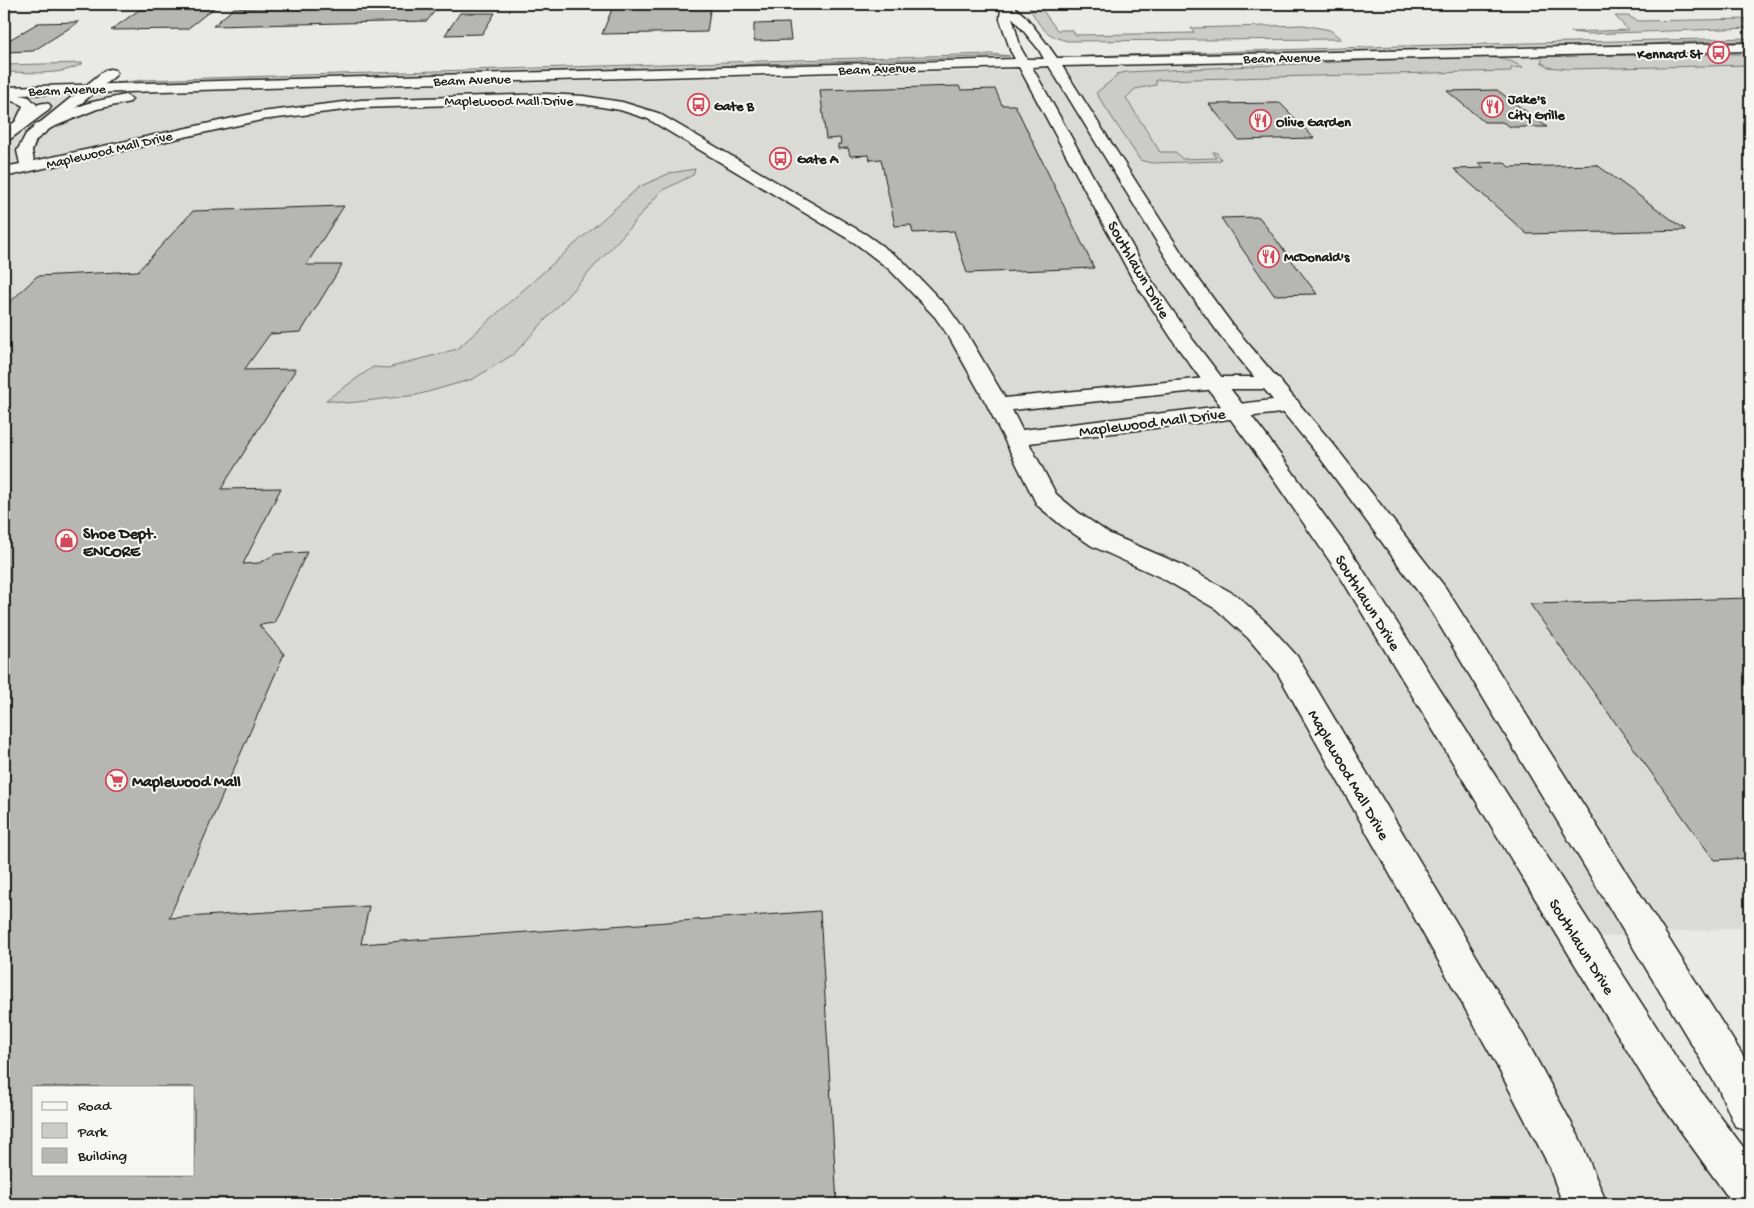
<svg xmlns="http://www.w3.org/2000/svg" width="1754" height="1208" viewBox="0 0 1754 1208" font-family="'Gochi Hand',sans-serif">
  <rect width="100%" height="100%" fill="#e9e9e5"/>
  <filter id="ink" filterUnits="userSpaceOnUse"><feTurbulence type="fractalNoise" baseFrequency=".02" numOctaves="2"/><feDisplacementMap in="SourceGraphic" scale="10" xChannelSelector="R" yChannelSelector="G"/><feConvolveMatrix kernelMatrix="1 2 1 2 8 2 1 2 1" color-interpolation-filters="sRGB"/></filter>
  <g filter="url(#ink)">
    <path fill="#dadad6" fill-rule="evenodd" d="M 1750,47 L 1750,927 L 1570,939 L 1732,1204 L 4,1204 L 4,97 L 1027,70 L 1031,72 L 1049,63 ZM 34,1087 L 194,1087 L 194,1174 L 34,1174 Z"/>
    <g fill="#cbcbc7" stroke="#747472">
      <path d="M 1027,4 L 1038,4 L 1057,30 L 1072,30 L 1076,35 L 1194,33 L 1191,28 L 1304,25 L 1330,30 L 1341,39 L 1067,41 C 1041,34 1040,25 1027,4 Z"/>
      <path d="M 1615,16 L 1628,16 L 1638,21 L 1750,19 L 1750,28 L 1588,34 L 1571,32 L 1628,30 Z"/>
      <path d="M 1750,38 L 1750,41 L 1683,42 L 1569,49 L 1060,57 L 1400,46 Z"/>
      <path d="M 991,54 L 1010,56 L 758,64 L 637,71 L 133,84 L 114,83 L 144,80 Z"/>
      <path d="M 1738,54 L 1750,56 L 1750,65 L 1569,69 L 1548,67 L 1541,62 L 1543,57 L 1550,56 Z"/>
      <path d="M 1491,57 L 1510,61 L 1523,67 L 1511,68 L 1511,71 L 1156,80 L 1156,85 L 1135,89 L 1126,98 L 1160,152 L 1176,152 L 1182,159 L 1216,158 L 1213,152 L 1216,152 L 1221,159 L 1219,161 L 1151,163 L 1140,160 L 1096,93 L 1117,76 L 1116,74 L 1127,72 L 1379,60 Z"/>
      <path d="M 83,63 C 62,77 28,72 4,72 L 4,65 Z"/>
      <path d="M 695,169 L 693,175 L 661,191 L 625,233 L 514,354 L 473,379 L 417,395 L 348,403 L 326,400 L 373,367 L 388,368 L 457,349 L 639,187 L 670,173 Z"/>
    </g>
    <g fill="#b6b6b3" stroke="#1c1c1c" fill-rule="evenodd">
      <path d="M 440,4 L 427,21 L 213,26 L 234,8 Z"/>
      <path d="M 646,4 L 711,4 L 707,32 L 602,34 L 612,9 L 645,8 Z"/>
      <path d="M 214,8 L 187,29 L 111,30 L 139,10 Z"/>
      <path d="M 460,13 L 495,13 L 482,34 L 445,35 Z"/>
      <path d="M 79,22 L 33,51 L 4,52 L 4,43 L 38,23 Z"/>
      <path d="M 789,23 L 791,40 L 754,41 L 754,24 Z"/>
      <path d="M 959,86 L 961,90 L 995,89 L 1002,105 L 1015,105 L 1094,268 L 967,273 L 954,231 L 913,233 L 911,225 L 895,226 L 881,159 L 870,160 L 869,155 L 850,156 L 848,148 L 838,149 L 838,144 L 841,144 L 840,138 L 826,139 L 820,90 Z"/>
      <path d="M 1497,90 L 1547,127 L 1511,127 L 1502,122 L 1484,122 L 1447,91 Z"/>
      <path d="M 1280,103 L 1314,138 L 1238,140 L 1209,104 Z"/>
      <path d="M 1504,162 L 1509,167 L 1597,165 L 1686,230 L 1527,234 L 1454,169 L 1484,168 L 1478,163 Z"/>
      <path d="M 344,206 L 306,265 L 342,265 L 301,332 L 270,334 L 244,370 L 296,369 L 221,489 L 281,488 L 243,564 L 259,563 L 276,554 L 307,552 L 274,623 L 259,625 L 284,654 L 169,918 L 369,906 L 361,944 L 820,911 L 837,1204 L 4,1204 L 4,308 L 37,276 L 138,271 L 193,211 ZM 34,1087 L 194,1087 L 194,1174 L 34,1174 Z"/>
      <path d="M 1259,217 L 1317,294 L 1274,295 L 1221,218 Z"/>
      <path d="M 1750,598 L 1750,858 L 1714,860 L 1530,604 Z"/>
    </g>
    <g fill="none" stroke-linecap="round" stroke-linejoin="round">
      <defs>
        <g id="minor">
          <path d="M 999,4 L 1011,4 L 1026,17 L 1050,48 L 1048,51 L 1040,51 L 1012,17 L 1021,49 L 1015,53 L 1011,52 L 1000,19 L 1001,7 Z"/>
          <path d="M 110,69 L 115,70 L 117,73 L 115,76 L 36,140 L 32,151 L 34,161 L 261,112 L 361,100 L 547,94 L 583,96 L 622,102 L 658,113 L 867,235 L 903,261 L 949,309 L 969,337 L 1005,398 L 1216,377 L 1271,377 L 1279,378 L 1282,383 L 1279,388 L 1271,389 L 1216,389 L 1012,410 L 1022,430 L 1289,398 L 1297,400 L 1300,405 L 1297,410 L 1289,412 L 1029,443 L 1056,494 L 1079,513 L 1110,534 L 1180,564 L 1236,595 L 1268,624 L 1297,656 L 1524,1036 L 1579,1137 L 1607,1204 L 1563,1204 L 1548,1164 L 1496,1064 L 1277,672 L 1248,638 L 1216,609 L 1162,578 L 1092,546 L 1061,525 L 1037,505 L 987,405 L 949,337 L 935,317 L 889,269 L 855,243 L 648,119 L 620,110 L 583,104 L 547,102 L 361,108 L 261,120 L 4,177 L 4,167 L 20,164 L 17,151 L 26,134 L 105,70 Z"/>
          <path d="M 44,103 L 49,104 L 51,107 L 49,110 L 9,140 L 4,141 L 4,130 L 39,104 Z"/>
        </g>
        <g id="tertiary">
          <path d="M 1750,43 L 1750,51 L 1062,66 L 1195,274 L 1234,327 L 1334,445 L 1445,587 L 1747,1062 L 1750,1068 L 1750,1132 L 1735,1126 L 1719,1090 L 1425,601 L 1318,455 L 1220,335 L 1180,280 L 1049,66 L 1032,67 L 1150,278 L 1193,340 L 1265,434 L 1356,559 L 1679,1062 L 1750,1156 L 1750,1204 L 1733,1204 L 1651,1090 L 1338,573 L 1249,444 L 1178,348 L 1132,278 L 1019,67 L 20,95 L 29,97 L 37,105 L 27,126 L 17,126 L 15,123 L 23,106 L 19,103 L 4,99 L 4,87 L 1015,59 L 1010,50 L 1016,46 L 1020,47 L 1027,59 L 1044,59 L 1039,50 L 1045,46 L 1049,47 L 1057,58 Z"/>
          <path d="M 125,95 L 132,99 L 130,102 L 97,109 L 46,130 L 36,130 L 34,127 L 36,124 L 88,103 Z"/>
        </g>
      </defs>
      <use href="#minor" stroke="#1c1c1c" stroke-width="3"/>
      <use href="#tertiary" stroke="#1c1c1c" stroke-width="3"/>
      <use href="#minor" fill="#f6f6f2" fill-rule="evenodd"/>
      <use href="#tertiary" fill="#f6f6f2" fill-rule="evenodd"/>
    </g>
  </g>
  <defs>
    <symbol id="bus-ring" viewBox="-11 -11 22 22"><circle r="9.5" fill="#f6f6f2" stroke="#d1495b" stroke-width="1.5"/><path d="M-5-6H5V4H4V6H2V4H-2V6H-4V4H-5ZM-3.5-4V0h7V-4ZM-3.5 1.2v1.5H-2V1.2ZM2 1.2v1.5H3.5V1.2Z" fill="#d1495b"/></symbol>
    <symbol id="restaurant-ring" viewBox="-11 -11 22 22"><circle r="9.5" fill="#f6f6f2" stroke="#d1495b" stroke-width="1.5"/><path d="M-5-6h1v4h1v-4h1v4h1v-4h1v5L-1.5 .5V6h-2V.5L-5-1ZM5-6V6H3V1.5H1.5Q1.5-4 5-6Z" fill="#d1495b"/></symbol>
    <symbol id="shop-ring" viewBox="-11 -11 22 22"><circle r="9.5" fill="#f6f6f2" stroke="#d1495b" stroke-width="1.5"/><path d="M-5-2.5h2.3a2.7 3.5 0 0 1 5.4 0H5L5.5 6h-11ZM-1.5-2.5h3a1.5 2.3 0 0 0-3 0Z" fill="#d1495b"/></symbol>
    <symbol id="supermarket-ring" viewBox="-11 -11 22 22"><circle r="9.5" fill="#f6f6f2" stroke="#d1495b" stroke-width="1.5"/><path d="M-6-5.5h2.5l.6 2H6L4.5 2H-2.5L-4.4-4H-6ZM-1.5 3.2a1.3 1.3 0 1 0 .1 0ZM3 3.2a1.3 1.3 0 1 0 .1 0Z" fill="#d1495b"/></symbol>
  </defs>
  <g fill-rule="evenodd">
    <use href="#bus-ring" x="1706" y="40" width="25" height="25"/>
    <use href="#bus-ring" x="686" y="92" width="25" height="25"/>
    <use href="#restaurant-ring" x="1480" y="94" width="25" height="25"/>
    <use href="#restaurant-ring" x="1248" y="108" width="25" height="25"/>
    <use href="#bus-ring" x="768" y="146" width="25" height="25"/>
    <use href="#restaurant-ring" x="1256" y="244" width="25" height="25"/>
    <use href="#shop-ring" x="54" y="528" width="25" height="25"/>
    <use href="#supermarket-ring" x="104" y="768" width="25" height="25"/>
  </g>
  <g text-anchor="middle" stroke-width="4" stroke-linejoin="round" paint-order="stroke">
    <g font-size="14" font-weight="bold" fill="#1c1c1c" stroke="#f6f6f2" text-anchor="start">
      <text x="1702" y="58" text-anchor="end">Kennard St</text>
      <text x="1508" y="103">Jake's<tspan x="1508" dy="16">City Grille</tspan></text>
      <text x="714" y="110">Gate B</text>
      <text x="1276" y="126">Olive Garden</text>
      <text x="797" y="163">Gate A</text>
      <text x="1284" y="261">McDonald's</text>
    </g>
    <g font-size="14" fill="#1c1c1c" stroke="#f6f6f2">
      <text transform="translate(1282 57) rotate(-1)" y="5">Beam Avenue</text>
      <text transform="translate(877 68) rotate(-2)" y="5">Beam Avenue</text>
      <text transform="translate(472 79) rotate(-2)" y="5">Beam Avenue</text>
      <text transform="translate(67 89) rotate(-2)" y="5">Beam Avenue</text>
      <text x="509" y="105">Maplewood Mall Drive</text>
      <text transform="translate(109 149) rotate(-13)" y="5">Maplewood Mall Drive</text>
    </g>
    <g font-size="16" fill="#1c1c1c" stroke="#f6f6f2">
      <text transform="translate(1140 269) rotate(60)" y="6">Southlawn Drive</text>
      <text transform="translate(1152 421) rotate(-7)" y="6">Maplewood Mall Drive</text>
      <text transform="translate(1369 602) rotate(58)" y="6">Southlawn Drive</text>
      <text transform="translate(1350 774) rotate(60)" y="6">Maplewood Mall Drive</text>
      <text transform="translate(1583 946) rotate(58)" y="6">Southlawn Drive</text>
    </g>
    <g font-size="16" font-weight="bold" fill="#1c1c1c" stroke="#f6f6f2" text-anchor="start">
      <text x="83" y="538">Shoe Dept.<tspan x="83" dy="18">ENCORE</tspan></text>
      <text x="132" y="786">Maplewood Mall</text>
    </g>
  </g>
  <rect width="1754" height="1208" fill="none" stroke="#f6f6f2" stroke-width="20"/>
  <rect x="10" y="10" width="1734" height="1188" fill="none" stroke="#1c1c1c" stroke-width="2" filter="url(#ink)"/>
  <rect x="32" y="1086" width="162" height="90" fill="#f6f6f2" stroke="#9f9f9c"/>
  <rect x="42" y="1102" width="25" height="8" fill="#f6f6f2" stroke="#9f9f9c"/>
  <text x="78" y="1110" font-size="15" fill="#1c1c1c">Road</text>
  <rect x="42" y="1123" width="25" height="15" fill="#cbcbc7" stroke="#9f9f9c"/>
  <text x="78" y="1136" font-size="15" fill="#1c1c1c">Park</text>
  <rect x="42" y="1148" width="25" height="15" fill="#b6b6b3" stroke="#9f9f9c"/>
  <text x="78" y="1160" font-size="15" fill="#1c1c1c">Building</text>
</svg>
